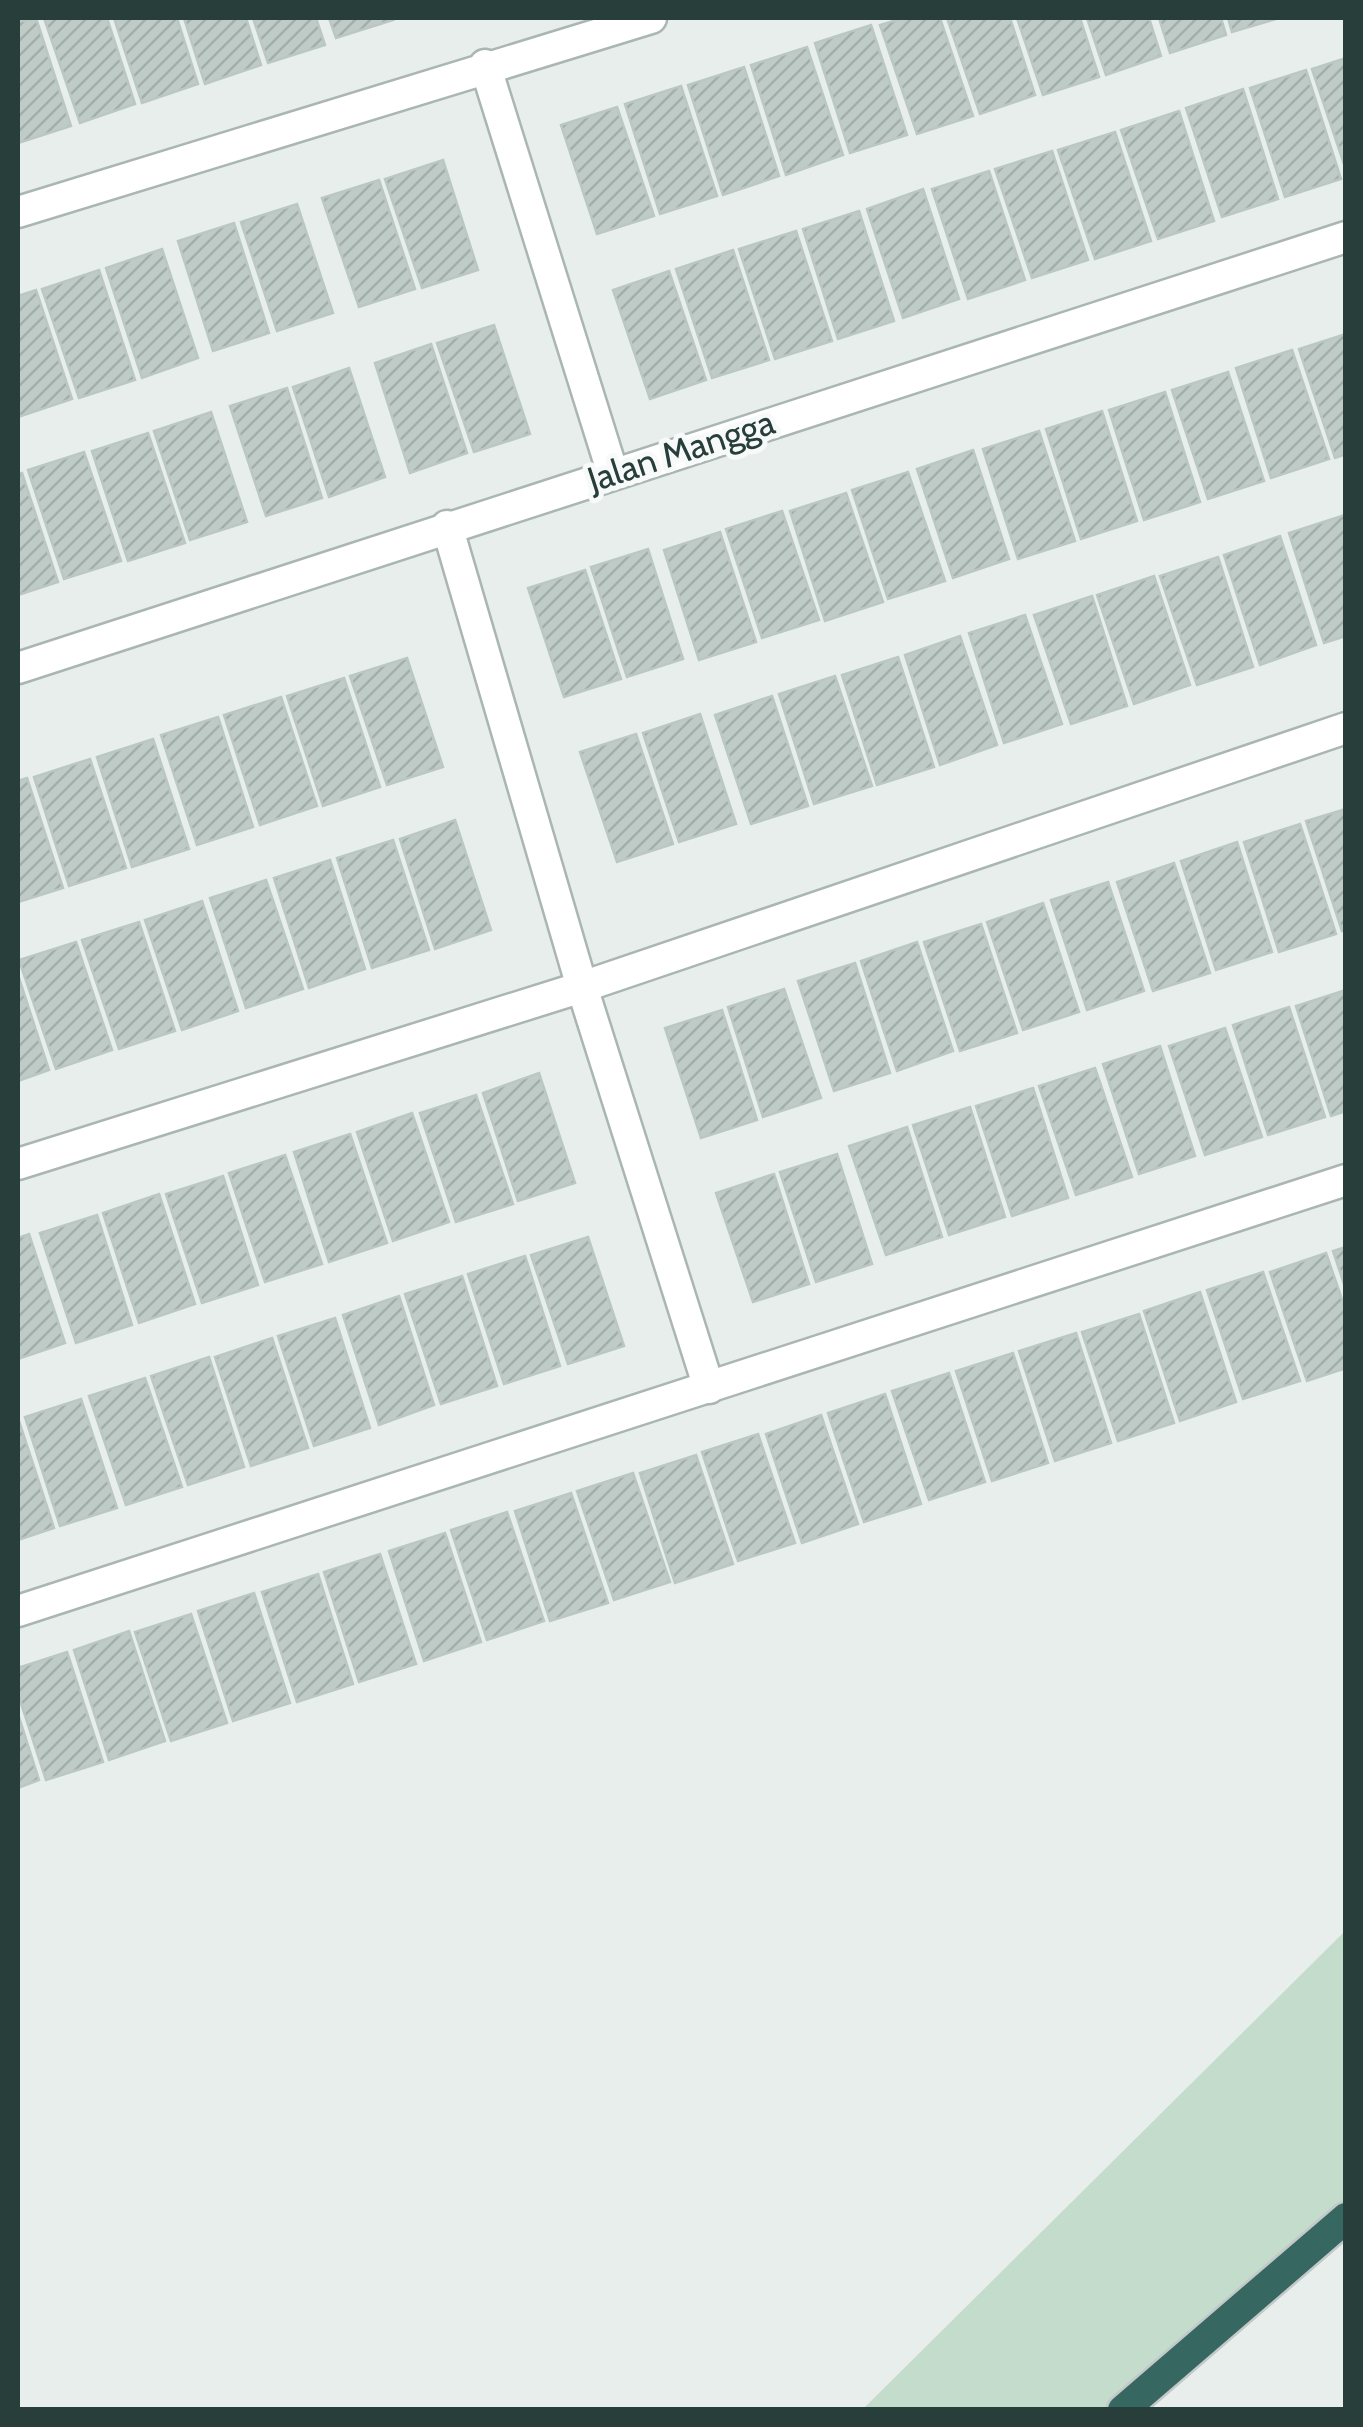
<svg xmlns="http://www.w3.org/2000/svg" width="1363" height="2427" viewBox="0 0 1363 2427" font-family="Cabin,sans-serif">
  <defs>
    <pattern id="building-hatch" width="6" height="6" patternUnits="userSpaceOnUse" patternTransform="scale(2.5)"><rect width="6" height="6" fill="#bfcbc7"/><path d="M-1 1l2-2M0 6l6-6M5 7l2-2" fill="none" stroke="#a4afac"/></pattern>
  </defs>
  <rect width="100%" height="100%" fill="#e7eeeb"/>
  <path fill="#c3dccb" d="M 1345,1931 L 1345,2218 L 1123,2409 L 862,2410 Z"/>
  <g fill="url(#building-hatch)" stroke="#bac7c2" stroke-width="2.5">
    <path d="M 36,18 L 71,126 L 18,143 L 18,22 Z"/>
    <path d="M 44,18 L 107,18 L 135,104 L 80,123 Z"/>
    <path d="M 114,18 L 177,18 L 198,84 L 142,103 Z"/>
    <path d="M 184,18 L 246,18 L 261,65 L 205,84 Z"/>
    <path d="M 253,18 L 316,18 L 325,45 L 268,63 Z"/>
    <path d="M 329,18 L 392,18 L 393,20 L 336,38 Z"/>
    <path d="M 903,18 L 940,18 L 973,116 L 917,134 L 880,25 Z"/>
    <path d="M 947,18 L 1010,18 L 1035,95 L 980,114 Z"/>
    <path d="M 1017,18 L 1080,18 L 1099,77 L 1043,95 Z"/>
    <path d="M 1087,18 L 1149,18 L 1161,56 L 1106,75 Z"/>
    <path d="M 1159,18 L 1221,18 L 1226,35 L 1170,53 Z"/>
    <path d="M 1228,18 L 1279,18 L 1232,32 Z"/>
    <path d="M 871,25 L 907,135 L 850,153 L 815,43 Z"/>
    <path d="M 807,47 L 843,155 L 786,175 L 751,65 Z"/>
    <path d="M 1346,58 L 1346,170 L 1312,69 Z"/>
    <path d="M 744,67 L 779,176 L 723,195 L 688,85 Z"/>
    <path d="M 1306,70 L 1341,179 L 1285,197 L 1250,88 Z"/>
    <path d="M 681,86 L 717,196 L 660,214 L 625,104 Z"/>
    <path d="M 1243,89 L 1278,199 L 1222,217 L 1186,108 Z"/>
    <path d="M 617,107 L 654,216 L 597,234 L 561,125 Z"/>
    <path d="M 1179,111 L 1214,221 L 1158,239 L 1121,130 Z"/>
    <path d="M 1115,132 L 1151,241 L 1095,259 L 1058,150 Z"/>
    <path d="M 1052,151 L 1088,260 L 1032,278 L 995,169 Z"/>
    <path d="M 443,160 L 478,270 L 422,288 L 385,179 Z"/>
    <path d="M 989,171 L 1025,280 L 968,299 L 932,189 Z"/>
    <path d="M 379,180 L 415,289 L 359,307 L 322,198 Z"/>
    <path d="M 923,189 L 959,299 L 903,318 L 867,209 Z"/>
    <path d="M 297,204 L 333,313 L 277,331 L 241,222 Z"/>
    <path d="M 859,211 L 894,321 L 838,339 L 803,229 Z"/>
    <path d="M 234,223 L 269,333 L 213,351 L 178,241 Z"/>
    <path d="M 796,231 L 832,341 L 775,359 L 739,249 Z"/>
    <path d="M 162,249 L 198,358 L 142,378 L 106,268 Z"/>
    <path d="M 733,250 L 769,360 L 712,378 L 676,269 Z"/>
    <path d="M 99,270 L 135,380 L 79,398 L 42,289 Z"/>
    <path d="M 669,271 L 706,380 L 650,399 L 613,290 Z"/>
    <path d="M 36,290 L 72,399 L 18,417 L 18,296 Z"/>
    <path d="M 494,325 L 530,434 L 474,452 L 437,343 Z"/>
    <path d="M 1346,334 L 1346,454 L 1335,458 L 1299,349 Z"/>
    <path d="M 431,344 L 467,453 L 410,473 L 375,363 Z"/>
    <path d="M 1292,350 L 1329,459 L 1271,478 L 1236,368 Z"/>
    <path d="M 349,368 L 385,477 L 329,497 L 293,387 Z"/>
    <path d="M 1228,372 L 1264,481 L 1208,499 L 1172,390 Z"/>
    <path d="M 287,388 L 322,498 L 266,516 L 230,406 Z"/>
    <path d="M 1165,392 L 1200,502 L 1144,520 L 1109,410 Z"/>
    <path d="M 1102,411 L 1137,521 L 1081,539 L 1046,429 Z"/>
    <path d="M 211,412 L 247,522 L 190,540 L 154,431 Z"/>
    <path d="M 1039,431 L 1075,541 L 1018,559 L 983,449 Z"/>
    <path d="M 148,433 L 185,543 L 128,561 L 92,451 Z"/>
    <path d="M 973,450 L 1009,559 L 953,578 L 917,469 Z"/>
    <path d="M 84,452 L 121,561 L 64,579 L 28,470 Z"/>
    <path d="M 908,472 L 945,581 L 888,599 L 852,490 Z"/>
    <path d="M 22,473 L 58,582 L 18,595 L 18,474 Z"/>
    <path d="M 846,493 L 883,602 L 825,621 L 790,511 Z"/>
    <path d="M 782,511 L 819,620 L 762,638 L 726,529 Z"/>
    <path d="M 1345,515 L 1346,636 L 1324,643 L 1289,533 Z"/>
    <path d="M 720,532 L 756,642 L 699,660 L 664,550 Z"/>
    <path d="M 1280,536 L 1316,645 L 1260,665 L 1224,555 Z"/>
    <path d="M 648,549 L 683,659 L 627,677 L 591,567 Z"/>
    <path d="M 1218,557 L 1253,667 L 1197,685 L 1160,576 Z"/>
    <path d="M 585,570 L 621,679 L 564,697 L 528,588 Z"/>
    <path d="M 1154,576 L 1190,685 L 1134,704 L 1097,595 Z"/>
    <path d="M 1092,596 L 1127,706 L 1071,724 L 1034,615 Z"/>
    <path d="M 1025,615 L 1062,724 L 1004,743 L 969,633 Z"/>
    <path d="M 960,636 L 997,745 L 940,765 L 905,655 Z"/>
    <path d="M 898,657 L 934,767 L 877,785 L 842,675 Z"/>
    <path d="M 407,658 L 443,767 L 387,785 L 350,676 Z"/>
    <path d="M 835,676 L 872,786 L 814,804 L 779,694 Z"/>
    <path d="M 344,678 L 380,787 L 323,806 L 287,696 Z"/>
    <path d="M 772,696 L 808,806 L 751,824 L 715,715 Z"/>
    <path d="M 281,697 L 317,806 L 260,825 L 224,715 Z"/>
    <path d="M 700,714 L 736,824 L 679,842 L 643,733 Z"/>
    <path d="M 218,717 L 253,827 L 197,845 L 161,735 Z"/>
    <path d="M 636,734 L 673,844 L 617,862 L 580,752 Z"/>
    <path d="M 153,739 L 189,849 L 132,867 L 97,757 Z"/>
    <path d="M 90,759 L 126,868 L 69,886 L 34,777 Z"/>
    <path d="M 27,778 L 63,888 L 18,902 L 18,781 Z"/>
    <path d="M 1346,809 L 1346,930 L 1342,931 L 1306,821 Z"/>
    <path d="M 455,820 L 491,930 L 435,949 L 400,839 Z"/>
    <path d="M 1300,824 L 1336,934 L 1279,952 L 1244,842 Z"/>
    <path d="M 393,840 L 429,950 L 372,968 L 337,858 Z"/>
    <path d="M 1237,842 L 1272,952 L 1216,970 L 1181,861 Z"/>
    <path d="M 330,860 L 365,969 L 309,988 L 274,878 Z"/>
    <path d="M 1174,863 L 1210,973 L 1153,991 L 1117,882 Z"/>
    <path d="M 266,880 L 303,989 L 246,1008 L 210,898 Z"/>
    <path d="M 1108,882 L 1144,991 L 1087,1010 L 1051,900 Z"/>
    <path d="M 202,901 L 238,1011 L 182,1030 L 145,920 Z"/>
    <path d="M 1043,903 L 1079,1012 L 1023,1030 L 987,922 Z"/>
    <path d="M 139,922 L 175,1031 L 119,1049 L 82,940 Z"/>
    <path d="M 981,924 L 1017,1033 L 960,1051 L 924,942 Z"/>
    <path d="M 76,942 L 112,1050 L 56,1069 L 19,960 Z"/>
    <path d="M 917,942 L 953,1051 L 897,1071 L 861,961 Z"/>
    <path d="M 855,963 L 890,1073 L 834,1091 L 798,981 Z"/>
    <path d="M 18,975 L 49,1070 L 18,1081 Z"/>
    <path d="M 784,989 L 821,1098 L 763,1117 L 728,1007 Z"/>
    <path d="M 1346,990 L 1346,1111 L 1331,1116 L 1296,1006 Z"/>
    <path d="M 1289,1007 L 1325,1117 L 1268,1135 L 1233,1025 Z"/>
    <path d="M 722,1010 L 757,1120 L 701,1138 L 665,1028 Z"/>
    <path d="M 1225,1028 L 1262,1137 L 1205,1155 L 1169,1046 Z"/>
    <path d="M 1160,1046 L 1195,1156 L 1139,1174 L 1103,1064 Z"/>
    <path d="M 1095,1068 L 1132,1177 L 1076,1195 L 1039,1086 Z"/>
    <path d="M 539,1073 L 575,1183 L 518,1201 L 483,1093 Z"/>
    <path d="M 1033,1088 L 1068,1198 L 1012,1216 L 976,1106 Z"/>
    <path d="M 476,1095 L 513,1204 L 456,1222 L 420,1113 Z"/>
    <path d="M 970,1107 L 1005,1217 L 949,1235 L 913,1125 Z"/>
    <path d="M 412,1113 L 449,1222 L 393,1241 L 357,1132 Z"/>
    <path d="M 907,1127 L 942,1237 L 886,1255 L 849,1146 Z"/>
    <path d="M 350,1134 L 387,1243 L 329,1262 L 294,1152 Z"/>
    <path d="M 837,1154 L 872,1264 L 816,1282 L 780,1172 Z"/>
    <path d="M 285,1155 L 322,1264 L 265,1282 L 229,1173 Z"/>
    <path d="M 774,1174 L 809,1284 L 753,1302 L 716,1193 Z"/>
    <path d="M 223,1176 L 258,1285 L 202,1303 L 166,1194 Z"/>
    <path d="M 159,1194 L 195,1304 L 139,1323 L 103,1213 Z"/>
    <path d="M 97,1215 L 132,1325 L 76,1343 L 40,1233 Z"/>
    <path d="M 29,1234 L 65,1343 L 18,1359 L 18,1238 Z"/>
    <path d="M 588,1237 L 624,1346 L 568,1364 L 531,1255 Z"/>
    <path d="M 1346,1247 L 1346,1290 L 1333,1251 Z"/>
    <path d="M 1326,1253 L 1346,1311 L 1346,1368 L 1307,1381 L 1270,1272 Z"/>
    <path d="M 525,1256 L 560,1366 L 504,1384 L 468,1274 Z"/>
    <path d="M 1263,1272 L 1300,1381 L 1243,1399 L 1207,1290 Z"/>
    <path d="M 462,1276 L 497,1386 L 441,1404 L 405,1294 Z"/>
    <path d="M 1200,1292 L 1236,1402 L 1180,1421 L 1144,1311 Z"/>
    <path d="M 399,1296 L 434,1405 L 379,1425 L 343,1315 Z"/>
    <path d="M 1139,1314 L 1174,1423 L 1118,1441 L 1082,1332 Z"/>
    <path d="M 335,1318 L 370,1428 L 314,1446 L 278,1336 Z"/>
    <path d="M 1076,1333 L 1111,1443 L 1055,1461 L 1019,1351 Z"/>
    <path d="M 272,1338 L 308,1448 L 251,1466 L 215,1357 Z"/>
    <path d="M 1013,1353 L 1048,1463 L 992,1481 L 956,1371 Z"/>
    <path d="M 209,1357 L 244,1467 L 188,1485 L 151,1376 Z"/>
    <path d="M 949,1373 L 985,1482 L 929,1500 L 892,1391 Z"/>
    <path d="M 145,1378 L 182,1487 L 126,1505 L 89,1396 Z"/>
    <path d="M 885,1394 L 921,1504 L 864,1522 L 828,1413 Z"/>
    <path d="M 81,1399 L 117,1508 L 60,1526 L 25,1417 Z"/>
    <path d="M 821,1415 L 858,1524 L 802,1543 L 766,1434 Z"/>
    <path d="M 18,1418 L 54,1528 L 18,1540 Z"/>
    <path d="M 758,1434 L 795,1543 L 738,1561 L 702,1452 Z"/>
    <path d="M 696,1455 L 733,1564 L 675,1583 L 640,1473 Z"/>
    <path d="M 633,1473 L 670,1582 L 614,1600 L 577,1491 Z"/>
    <path d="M 571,1493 L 608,1603 L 550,1621 L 515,1511 Z"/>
    <path d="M 507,1512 L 544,1621 L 487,1640 L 451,1530 Z"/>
    <path d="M 445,1533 L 481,1642 L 424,1661 L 389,1551 Z"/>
    <path d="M 380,1554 L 416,1664 L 359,1682 L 324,1572 Z"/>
    <path d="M 318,1574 L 353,1684 L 297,1702 L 262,1592 Z"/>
    <path d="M 254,1593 L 290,1703 L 233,1721 L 198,1611 Z"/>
    <path d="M 191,1614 L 227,1723 L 171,1741 L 135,1632 Z"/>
    <path d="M 129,1631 L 165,1741 L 109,1760 L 74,1650 Z"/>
    <path d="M 67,1652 L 103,1762 L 46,1780 L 18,1694 L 18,1668 Z"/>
    <path d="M 18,1714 L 39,1780 L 18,1788 Z"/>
  </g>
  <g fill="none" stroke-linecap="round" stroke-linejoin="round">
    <defs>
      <g id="street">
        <path d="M 485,65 L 613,474"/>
        <path d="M 18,212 L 651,18"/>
        <path d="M 447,526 L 582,987 L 709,1388"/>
        <path d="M 18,668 L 1346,237"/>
        <path d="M 18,1164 L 582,987 L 1346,728"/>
        <path d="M 18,1611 L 1346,1180"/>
      </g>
      <path id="highway" d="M 1123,2410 L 1346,2218"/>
    </defs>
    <use href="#street" stroke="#aab6b2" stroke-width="35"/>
    <use href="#highway" stroke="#c3c9c8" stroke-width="35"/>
    <use href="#street" stroke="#fff" stroke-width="30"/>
    <use href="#highway" stroke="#376761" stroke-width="30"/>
  </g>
  <g text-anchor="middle" stroke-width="10" stroke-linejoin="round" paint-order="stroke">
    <g font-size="35" fill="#273e3a" stroke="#f7faf9">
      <text transform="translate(681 451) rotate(-18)" y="12">Jalan Mangga</text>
    </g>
  </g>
  <rect width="1363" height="2427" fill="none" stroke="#273e3a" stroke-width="40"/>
</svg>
